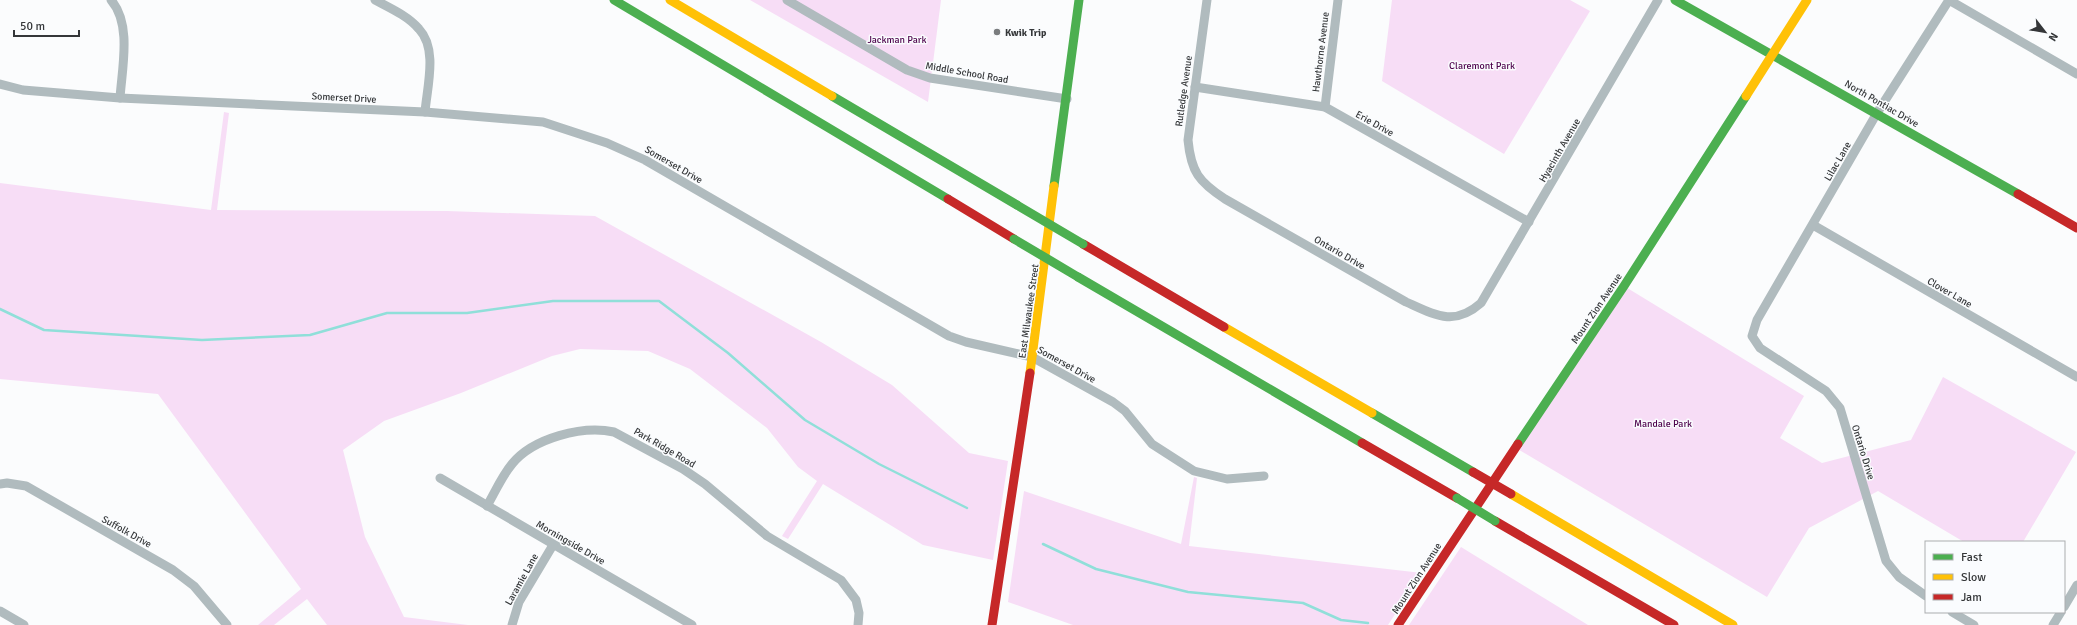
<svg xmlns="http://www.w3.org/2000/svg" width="2077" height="625" viewBox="0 0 2077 625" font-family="Signika,sans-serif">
  <rect width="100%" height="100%" fill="#fbfcfd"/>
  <g fill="#f7ddf6">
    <path d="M 750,0 L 941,0 L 928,102 Z"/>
    <path d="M 1392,0 L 1570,0 L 1590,11 L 1504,154 L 1382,81 Z"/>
    <path d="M 224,112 L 229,113 L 217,210 L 447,211 L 595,216 L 821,342 L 892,385 L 969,453 L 1008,461 L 993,560 L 923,545 L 823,484 L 788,539 L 782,536 L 817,481 L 798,467 L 767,428 L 690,369 L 648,351 L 580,349 L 552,356 L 461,393 L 384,421 L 343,450 L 365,537 L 404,617 L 468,625 L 327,625 L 307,599 L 274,625 L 258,625 L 301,589 L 158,394 L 0,379 L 0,183 L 211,210 Z"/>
    <path d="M 1624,286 L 1804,396 L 1780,438 L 1822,463 L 1911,440 L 1943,377 L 2076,452 L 2023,542 L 1964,542 L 1878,491 L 1809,528 L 1767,597 L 1516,448 Z"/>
    <path d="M 1194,477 L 1197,478 L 1189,546 L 1422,573 L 1388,625 L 1073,625 L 1008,602 L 1024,491 L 1181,544 Z"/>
    <path d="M 1461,547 L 1588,625 L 1409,625 Z"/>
  </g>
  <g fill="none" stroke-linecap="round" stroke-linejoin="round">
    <g stroke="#90dfd9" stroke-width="2.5">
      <path d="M 0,309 L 44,330 L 202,340 L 310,335 L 387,313 L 467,313 L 553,301 L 659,301 L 728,353 L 805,420 L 879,464 L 967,508"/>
      <path d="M 1043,544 L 1096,569 L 1188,592 L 1303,603 L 1341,620 L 1368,623"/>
    </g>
    <g stroke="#b0bbbe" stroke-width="9">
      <path d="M 111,0 C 132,24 122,68 120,98"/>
      <path d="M 375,0 C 390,8 408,16 419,29 C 438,49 427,87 425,112"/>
      <path d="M 787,0 L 907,70 L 930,78 L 1067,99"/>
      <path d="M 1207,0 L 1188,140 C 1191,172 1199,182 1225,199 L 1406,302 C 1435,315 1454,327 1481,303 L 1658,0"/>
      <path d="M 1949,0 L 2077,74"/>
      <path d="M 0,84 L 23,90 L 120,98 L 425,112 L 543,122 L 607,143 L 645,160 L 949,336 L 966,342 L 1032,357 L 1113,402 L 1125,411 L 1152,444 L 1194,471 L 1227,479 L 1264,476"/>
      <path d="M 1195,87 L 1325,107 L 1529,222"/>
      <path d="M 1325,107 L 1338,0"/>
      <path d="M 1813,225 L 2077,377"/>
      <path d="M 440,478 L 692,625"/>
      <path d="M 0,484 L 7,483 L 26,486 L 173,570 L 194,586 L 227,625"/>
      <path d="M 487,506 C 495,492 502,476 512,464 C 533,438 583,425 614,432 L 683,469 L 705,484 L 767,536 L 841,580 L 856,600 L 859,613 L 858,625"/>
      <path d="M 1926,596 L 1899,577 L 1886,561 L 1840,408 L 1826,391 L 1760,348 L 1752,336 L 1757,320 L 1877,113 L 1949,0"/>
      <path d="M 2064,607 L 2077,585"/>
      <path d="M 0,611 L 24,625"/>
      <path d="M 1952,612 L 1974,625"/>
      <path d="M 512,625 L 519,602 L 553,545"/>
      <path d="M 2053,625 L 2061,612"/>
    </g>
    <g stroke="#4caf50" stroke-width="9">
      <path d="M 614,0 L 948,199"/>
      <path d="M 1675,0 L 2018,194"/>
      <path d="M 832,96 L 1017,205"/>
      <path d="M 1054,186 L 1079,0"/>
      <path d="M 1078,277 L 1362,443"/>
      <path d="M 1372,413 L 1473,472"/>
      <path d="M 1518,444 L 1624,286 L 1746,96"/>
    </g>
    <g stroke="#ffc107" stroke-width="9">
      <path d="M 670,0 L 832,96"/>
      <path d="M 1746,96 L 1807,0"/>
      <path d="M 1224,327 L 1372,413"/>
      <path d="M 1030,373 L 1054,186"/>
      <path d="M 1511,494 L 1733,625"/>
    </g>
    <g stroke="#c62828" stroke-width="9">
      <path d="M 2018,194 L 2077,228"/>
      <path d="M 948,199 L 1014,239"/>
      <path d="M 1083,244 L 1224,327"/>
      <path d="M 1362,443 L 1457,498"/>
      <path d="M 1495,521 L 1674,625"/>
      <path d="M 992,625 L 1030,373"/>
      <path d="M 1398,625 L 1518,444"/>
    </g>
    <g stroke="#4caf50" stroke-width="9">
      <path d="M 1017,205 L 1083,244"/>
      <path d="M 1014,239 L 1078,277"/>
      <path d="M 1457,498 L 1495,521"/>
    </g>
    <path stroke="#c62828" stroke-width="9" d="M 1473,472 L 1511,494"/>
  </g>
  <circle fill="#7a7c7e" stroke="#fafcfe" stroke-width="1.5" cx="997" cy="32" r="4"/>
  <g text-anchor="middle" stroke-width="3" stroke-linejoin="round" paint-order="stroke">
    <g font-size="10" font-weight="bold" fill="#353739" stroke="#fafcfe" text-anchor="start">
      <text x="1005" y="36">Kwik Trip</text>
    </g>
    <g font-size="10" fill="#4e034d" stroke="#fafcfe">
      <text x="897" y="43">Jackman Park</text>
      <text x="1482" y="69">Claremont Park</text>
      <text x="1663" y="427">Mandale Park</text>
    </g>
    <g font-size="10" fill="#353739" stroke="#fafcfe">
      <text transform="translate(1320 52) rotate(-83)" y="4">Hawthorne Avenue</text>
      <text transform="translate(967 72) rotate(10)" y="4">Middle School Road</text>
      <text transform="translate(1183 91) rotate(-82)" y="4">Rutledge Avenue</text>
      <text transform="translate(344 97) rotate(3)" y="4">Somerset Drive</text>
      <text transform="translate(1882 103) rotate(30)" y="4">North Pontiac Drive</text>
      <text transform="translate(1375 123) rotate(29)" y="4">Erie Drive</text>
      <text transform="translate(1559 150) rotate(-60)" y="4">Hyacinth Avenue</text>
      <text transform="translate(1837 161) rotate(-60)" y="4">Lilac Lane</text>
      <text transform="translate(674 164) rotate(30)" y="4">Somerset Drive</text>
      <text transform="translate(1340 252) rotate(30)" y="4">Ontario Drive</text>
      <text transform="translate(1950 292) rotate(30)" y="4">Clover Lane</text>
      <text transform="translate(1596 308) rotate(-56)" y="4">Mount Zion Avenue</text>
      <text transform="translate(1028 311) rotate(-82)" y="4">East Milwaukee Street</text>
      <text transform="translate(1067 364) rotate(29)" y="4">Somerset Drive</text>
      <text transform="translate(665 447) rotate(30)" y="4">Park Ridge Road</text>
      <text transform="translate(1864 452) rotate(73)" y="4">Ontario Drive</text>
      <text transform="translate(127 531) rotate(29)" y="4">Suffolk Drive</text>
      <text transform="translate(571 542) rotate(30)" y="4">Morningside Drive</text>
      <text transform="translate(1416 578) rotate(-57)" y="4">Mount Zion Avenue</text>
      <text transform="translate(521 579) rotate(-61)" y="4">Laramie Lane</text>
    </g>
  </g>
  <rect x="1925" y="541" width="140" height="72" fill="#fafcfe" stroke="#abadaf"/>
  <rect x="1933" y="554" width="20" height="6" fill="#4caf50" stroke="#abadaf"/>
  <text x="1961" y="561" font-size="12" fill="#353739">Fast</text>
  <rect x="1933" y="574" width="20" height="6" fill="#ffc107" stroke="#abadaf"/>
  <text x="1961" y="581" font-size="12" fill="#353739">Slow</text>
  <rect x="1933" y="594" width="20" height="6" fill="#c62828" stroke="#abadaf"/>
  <text x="1961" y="601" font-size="12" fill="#353739">Jam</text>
  <g transform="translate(2045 32) rotate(121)" stroke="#fafcfe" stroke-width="3" paint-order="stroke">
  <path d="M0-3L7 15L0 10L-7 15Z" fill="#353739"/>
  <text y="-6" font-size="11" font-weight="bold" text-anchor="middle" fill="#353739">N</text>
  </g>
  <path d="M14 30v6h65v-6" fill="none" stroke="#353739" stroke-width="2"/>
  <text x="20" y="30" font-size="12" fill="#353739" stroke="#fafcfe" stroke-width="3" paint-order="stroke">50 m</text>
</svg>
